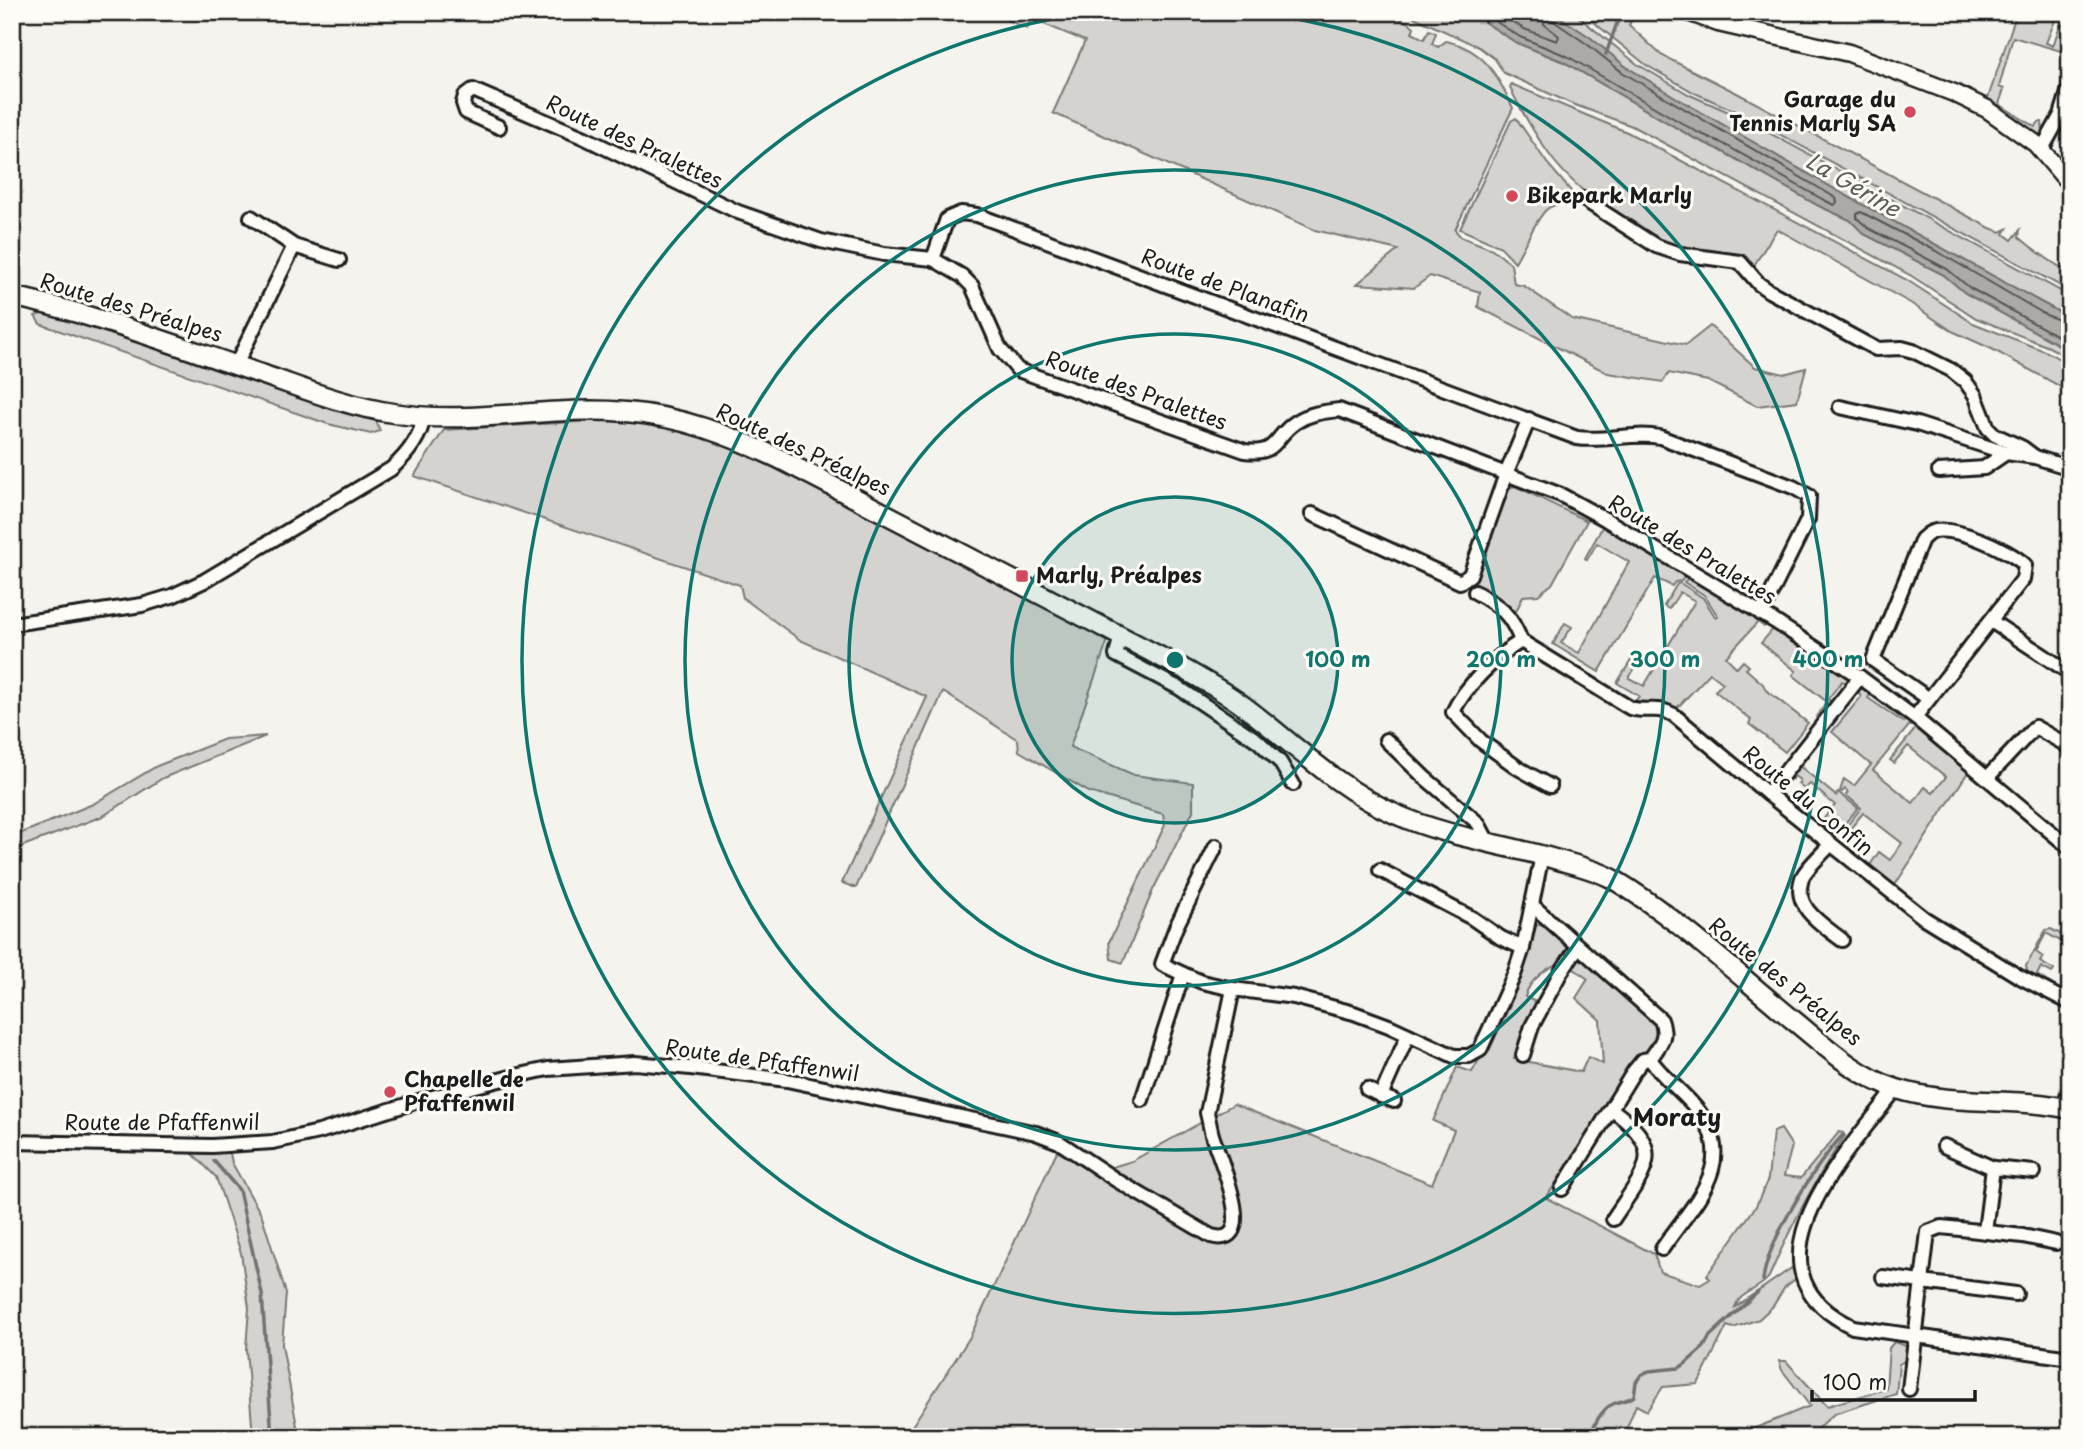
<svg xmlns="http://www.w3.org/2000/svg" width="2082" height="1449" viewBox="0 0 2082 1449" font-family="'Playpen Sans',sans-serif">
  <rect width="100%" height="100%" fill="#f4f3ee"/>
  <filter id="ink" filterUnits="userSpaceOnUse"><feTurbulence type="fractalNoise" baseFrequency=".0143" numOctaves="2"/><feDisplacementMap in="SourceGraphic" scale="14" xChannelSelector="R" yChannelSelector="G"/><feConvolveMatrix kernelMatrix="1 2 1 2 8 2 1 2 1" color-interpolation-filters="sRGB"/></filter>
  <g filter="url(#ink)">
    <g fill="#d4d3cf" stroke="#787876" stroke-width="2">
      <path d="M 991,12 L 1382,12 L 1408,22 L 1414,27 L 1412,33 L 1424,39 L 1429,30 L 1436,33 L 1432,44 L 1438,47 L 1446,41 C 1486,50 1497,76 1513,108 L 1455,230 L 1461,237 L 1492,249 L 1511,264 L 1514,284 L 1524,286 L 1572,319 L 1686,345 L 1710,326 L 1755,367 L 1784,374 L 1806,368 L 1797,401 L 1757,406 L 1708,381 L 1669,373 L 1663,382 L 1608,373 L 1478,307 L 1480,292 L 1430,276 L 1414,288 L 1357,284 L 1398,250 L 1315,230 L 1053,113 L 1085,41 L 1032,19 L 1027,29 Z"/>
      <path d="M 1403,12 L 1469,12 L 1517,43 L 1564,62 L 1694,138 L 1716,148 L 1819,206 L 1850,220 L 1864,234 L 1944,275 L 1965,293 L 2070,351 L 2070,358 L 2049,347 L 1976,318 L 1910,275 L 1632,126 L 1570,103 L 1504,73 L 1495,59 L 1479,47 Z"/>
      <path d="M 1552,12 L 1568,12 L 1576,15 L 1637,64 L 1690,95 L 1738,116 L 2070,296 L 2070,318 L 1845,195 L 1680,100 L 1625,66 L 1591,38 Z"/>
      <path d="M 1601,12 L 1635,12 L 1629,25 L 1661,55 L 1735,92 L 1990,228 L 2001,232 L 2007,229 L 2004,234 L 2012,240 L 2020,230 L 2019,237 C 2035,251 2051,262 2070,273 L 2070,291 L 1740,113 L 1695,93 L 1646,65 L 1591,20 Z"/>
      <path d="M 2017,12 L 2070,13 L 2070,18 L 2063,16 L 2056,18 L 2046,43 L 2053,46 L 2060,25 L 2069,26 L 2070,33 L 2067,33 L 2061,51 L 2013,37 L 1999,87 L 2004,89 L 1999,104 L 2035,127 L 2039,122 L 2042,122 L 2043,131 L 2038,136 L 1987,101 Z"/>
      <path d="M 1511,84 L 1627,132 L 1907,280 L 1973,323 L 2047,352 L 2070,365 L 2070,392 L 1992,349 L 1952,331 L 1912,304 L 1777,229 L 1753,267 C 1734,248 1701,256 1676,249 C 1637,237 1576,190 1551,157 C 1535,135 1522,112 1510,88 Z"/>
      <path d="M 1516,118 L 1547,163 L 1571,191 L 1570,198 C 1563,205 1552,203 1545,211 C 1534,223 1524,247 1515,262 L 1501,247 L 1460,229 L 1511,121 Z"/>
      <path d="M 44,313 C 156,347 264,388 376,421 L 380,431 L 371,434 L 328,424 L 40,324 L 35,316 Z"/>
      <path d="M 626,419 L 704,435 L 903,529 L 1108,640 L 1070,747 L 1134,775 L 1193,783 L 1193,811 L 1153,890 L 1123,963 L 1111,959 L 1109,942 L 1165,825 L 1163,814 L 1089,792 L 1019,751 L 1018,740 L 943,692 L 856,888 L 842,883 L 927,697 L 800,640 L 743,598 L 740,585 L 414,476 L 444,430 Z"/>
      <path d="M 1515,486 L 1587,521 L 1552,584 L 1538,595 L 1523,596 L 1515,614 L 1471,587 L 1505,489 Z"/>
      <path d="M 1603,526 L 1685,576 L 1681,581 L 1675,582 L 1672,586 L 1655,578 L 1599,672 L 1553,644 L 1565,623 L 1572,627 L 1561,643 L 1579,653 L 1629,562 L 1597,543 L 1587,560 L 1585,558 Z"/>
      <path d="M 1688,578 L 1766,625 L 1764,627 L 1758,622 L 1726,657 L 1737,668 L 1743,661 L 1749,666 L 1746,669 L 1763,684 L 1766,690 L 1808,723 L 1785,752 L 1749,724 L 1751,720 L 1715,691 L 1723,683 L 1710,673 L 1677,708 L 1661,702 L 1635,702 L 1639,696 L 1617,683 L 1635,654 L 1641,658 L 1629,678 L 1644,686 L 1695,601 L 1680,592 L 1669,609 L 1664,606 L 1677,584 L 1680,583 L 1703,598 L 1716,618 L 1718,616 L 1704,595 L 1684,582 Z"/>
      <path d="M 1773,629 L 1849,679 L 1849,685 L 1842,681 L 1828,699 L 1836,705 L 1822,722 L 1816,717 L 1827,702 L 1793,675 L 1796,671 L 1761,643 Z"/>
      <path d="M 1865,688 L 1873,691 L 1868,698 L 1903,722 L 1908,716 L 1912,722 L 1873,770 L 1913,803 L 1925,787 L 1933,793 L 1946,777 L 1908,746 L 1894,763 L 1890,760 L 1917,727 L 1970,769 L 1895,885 L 1870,865 L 1879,852 L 1890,860 L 1902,843 L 1863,813 L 1850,829 L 1842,832 L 1861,808 L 1846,795 L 1848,792 L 1845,789 L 1842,792 L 1840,791 L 1844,779 L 1854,786 L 1871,765 L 1832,732 L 1861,697 L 1857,690 Z"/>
      <path d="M 266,736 L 163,778 L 103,816 L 12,850 L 12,837 L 93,804 L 157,766 L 225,739 Z"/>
      <path d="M 1795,766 L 1802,768 L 1836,796 L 1838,792 L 1858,808 L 1835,835 L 1820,823 L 1835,805 L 1810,784 L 1804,789 L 1798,784 L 1800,780 L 1794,776 L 1792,779 L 1790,774 Z"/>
      <path d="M 1540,924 C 1552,926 1567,941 1569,953 L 1564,962 C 1549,965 1528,981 1525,997 L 1540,1004 L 1514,1059 L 1581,1072 L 1588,1057 L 1603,1064 L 1600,1020 L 1576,998 L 1588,979 L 1570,966 L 1580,954 L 1659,1025 C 1659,1036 1650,1052 1640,1057 L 1546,1198 L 1654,1254 L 1660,1272 L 1700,1285 L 1710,1279 L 1707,1275 L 1756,1206 L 1768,1179 L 1773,1132 L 1781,1129 L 1792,1146 L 1784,1176 L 1801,1178 L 1839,1132 L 1843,1133 L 1845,1136 C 1814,1180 1790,1228 1769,1277 C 1759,1290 1741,1291 1735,1307 L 1796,1265 L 1798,1277 L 1785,1287 L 1773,1306 L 1759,1319 L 1733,1328 L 1727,1326 L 1698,1384 L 1663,1387 L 1647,1411 L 1636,1405 L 1626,1430 L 1617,1437 L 905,1437 L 970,1337 L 1057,1151 L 1096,1172 L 1132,1161 L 1234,1104 L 1432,1184 L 1454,1130 L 1433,1121 L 1457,1067 L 1472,1072 L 1480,1058 L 1488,1053 C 1508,1011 1526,971 1536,926 Z"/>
      <path d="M 2051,929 L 2070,939 L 2068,945 L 2046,933 L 2036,952 L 2043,957 L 2040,962 L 2054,970 L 2052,973 L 2041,967 L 2037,975 L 2063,991 L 2027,972 L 2026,966 L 2046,930 Z"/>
      <path d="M 229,1148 L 232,1163 L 262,1216 L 286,1293 L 282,1345 L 299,1437 L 253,1437 L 246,1349 L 249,1308 L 241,1253 L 216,1177 L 188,1149 Z"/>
      <path d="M 1894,1342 L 1906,1346 L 1909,1353 L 1908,1359 L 1899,1364 L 1896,1394 L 1834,1414 L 1808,1437 L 1733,1437 L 1810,1406 L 1782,1370 L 1779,1361 L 1786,1361 L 1827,1406 L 1886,1389 L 1889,1348 Z"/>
    </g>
    <path fill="#abaaa6" stroke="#72716f" stroke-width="2" d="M 1469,12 L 1552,12 L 1591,38 L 1625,66 L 1680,100 L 1845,195 L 2070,318 L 2070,351 L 1965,293 L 1944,275 L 1864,234 L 1850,220 L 1819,206 L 1716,148 L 1694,138 L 1564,62 L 1517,43 Z"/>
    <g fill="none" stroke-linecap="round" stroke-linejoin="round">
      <g stroke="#555553" stroke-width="2">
        <path d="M 1481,12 L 1520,37 L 1567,56 L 1697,132 L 1720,142 L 1822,199 L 1834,205 L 1837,203 L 1836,198 L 1622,72 L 1587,44 L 1552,20 L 1549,12"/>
        <path d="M 1497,12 L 1524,29 L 1557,41 L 1559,36 L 1544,24 L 1540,12"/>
        <path d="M 2070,324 L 2046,315 L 1940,253 L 1861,212 L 1857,214 L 1857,218 L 1868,228 L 1947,269 L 1970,288 L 2070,343"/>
      </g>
      <g stroke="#72716f" stroke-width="3.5">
        <path d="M 1606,54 L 1617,23 L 1626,12"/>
        <path d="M 214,1161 L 239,1190 L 262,1294 L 272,1437"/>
        <path d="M 1763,1280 C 1767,1241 1816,1164 1843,1135"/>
        <path d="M 1589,1437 C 1594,1426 1601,1409 1613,1404 C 1621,1400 1627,1401 1634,1396 L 1636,1382 L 1641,1375 L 1649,1371 L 1679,1368 L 1685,1364 L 1704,1347 L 1710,1336 L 1758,1292"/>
      </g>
      <defs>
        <g id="minor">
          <path d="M 499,127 L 466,112 L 463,103 L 465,96 L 473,90 L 585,138 L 738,212 L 821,241 L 884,254 L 933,259 L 962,276 L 972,286 L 1000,349 L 1018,370 L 1245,451 C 1279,455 1273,437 1296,422 C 1310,413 1323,412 1339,410 L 1561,495 L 1605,519 L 1774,621 L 1860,677 L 1919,721 L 2070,848"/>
          <path d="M 2042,149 L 2061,115 L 2070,86"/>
          <path d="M 1583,199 L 1656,246 L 1680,254 L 1740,262 L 1759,284 L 1769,291 L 1876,349 L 1902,348 L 1913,351 L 1951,370 L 1965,381 L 1975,395 L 1988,428 L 1995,435 L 2023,448 L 2035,457"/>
          <path d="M 251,217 L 294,246 L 339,260"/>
          <path d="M 933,259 L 947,219 L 961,213 L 977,215 L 1577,438 C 1605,442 1632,432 1660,437 L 1793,487 L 1809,496 L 1808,519 L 1761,614"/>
          <path d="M 236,365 L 294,246"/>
          <path d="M 1840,407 L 1917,424 L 2006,453 L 2035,457 L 2070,468"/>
          <path d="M 1939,471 L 1984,468 L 2006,453"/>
          <path d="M 1312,514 L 1460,582 L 1470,575 L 1506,474 L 1529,419"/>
          <path d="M 1475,592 C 1500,606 1511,614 1521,641"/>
          <path d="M 1991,621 L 2070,673"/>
          <path d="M 12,624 L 142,605 L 172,596 L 204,581 L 391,469 C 407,455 420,439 424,417"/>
          <path d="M 1121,635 L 1116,655 L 1179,688 L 1258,741 L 1280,762 L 1293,784"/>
          <path d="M 1915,717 L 2023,579 L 2025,565 C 2010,550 1952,524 1932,532 C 1928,533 1926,536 1922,539 L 1873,660 L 1929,699"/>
          <path d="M 1386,740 L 1424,777 L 1478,823 L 1488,842"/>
          <path d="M 1987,778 L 2035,727 L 2070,747"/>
          <path d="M 1550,786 L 1518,768 L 1481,741 L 1453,712 C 1465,686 1497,656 1521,641 L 1630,708 C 1647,713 1657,705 1674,715 L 1768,794 L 1924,918 L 2018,976 L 2070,1003"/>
          <path d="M 1768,794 L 1860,677"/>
          <path d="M 1831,844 C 1824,852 1805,869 1802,878 C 1792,908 1823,925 1842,940"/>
          <path d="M 1380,870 L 1472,918 L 1501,938 L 1523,948"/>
          <path d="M 1532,905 L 1661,1020 C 1668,1037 1660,1045 1650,1059 C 1662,1077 1681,1090 1695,1107 C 1742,1161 1693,1203 1662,1249"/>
          <path d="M 1183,974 L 1162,964 L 1176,927 L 1216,846"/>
          <path d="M 1523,1055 L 1532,1026 L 1561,972 L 1578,947"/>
          <path d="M 1367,1089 L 1381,1096"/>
          <path d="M 1896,1089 C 1847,1152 1733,1270 1853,1327 L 2070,1358"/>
          <path d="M 1142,1100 L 1183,974 L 1202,982 L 1233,989"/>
          <path d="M 1394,1101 L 1381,1096 L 1408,1035"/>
          <path d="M 2062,1108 L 2070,1089"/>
          <path d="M 1611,1109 C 1670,1151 1645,1170 1613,1219"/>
          <path d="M 12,1142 L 212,1146 L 273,1142 L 319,1132 L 425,1099 L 511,1077 L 548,1069 L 635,1063 L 691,1068 L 787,1080 L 1036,1133 L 1059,1142 L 1116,1180 L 1211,1236 C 1262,1250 1217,1153 1212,1135 C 1210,1128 1209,1120 1207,1113 L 1233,989 L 1294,997 L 1354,1013 L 1389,1026 L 1454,1056 L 1469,1056 L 1480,1050 L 1514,975 L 1523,948 L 1542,855"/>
          <path d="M 1944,1146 L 1993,1168"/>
          <path d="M 1562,1189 L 1634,1071 L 1643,1060 L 1650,1059"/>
          <path d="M 1985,1231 L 1993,1168 L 2034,1172"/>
          <path d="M 1883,1277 L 2016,1294"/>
          <path d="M 1909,1389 L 1928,1232 L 1941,1227 L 1951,1228 L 2023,1236 L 2056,1243"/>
        </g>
        <path id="tertiary" d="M 1688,12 L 1718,23 L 1849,53 L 1954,93 L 1987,109 L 2036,144 L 2070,184"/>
        <path id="secondary" d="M 12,296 C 97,315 178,346 261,374 C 304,389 347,406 393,413 C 470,426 548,405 626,412 C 680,416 729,435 778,458 L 1182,668 C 1203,680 1225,692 1245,707 C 1294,744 1338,789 1395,814 C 1447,837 1504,844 1558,860 C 1576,865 1597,870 1613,879 C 1675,916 1736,973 1792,1019 C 1824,1045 1857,1077 1897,1089 C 1954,1107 2013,1096 2070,1109"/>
      </defs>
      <use href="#minor" stroke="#1c1c1c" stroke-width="18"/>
      <use href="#tertiary" stroke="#1c1c1c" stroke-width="21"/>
      <use href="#secondary" stroke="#1c1c1c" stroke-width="23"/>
      <use href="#minor" stroke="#fdfcf7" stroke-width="12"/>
      <use href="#tertiary" stroke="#fdfcf7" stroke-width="16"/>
      <use href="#secondary" stroke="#fdfcf7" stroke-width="18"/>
    </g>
  </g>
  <circle cx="1175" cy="660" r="163" fill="#0f766e" fill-opacity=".12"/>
  <g fill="none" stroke="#0f766e" stroke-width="3.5">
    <circle cx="1175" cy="660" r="163"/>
    <circle cx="1175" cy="660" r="326"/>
    <circle cx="1175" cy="660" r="490"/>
    <path d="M1260 13A653 653 0 1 1 1090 13"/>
  </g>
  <g fill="#d1495b" stroke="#fdfcf7" stroke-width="2.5">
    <circle cx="1910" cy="112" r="7"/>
    <circle cx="1512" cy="196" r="7"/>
    <rect x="1015" y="569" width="14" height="14" rx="3.5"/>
    <circle cx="390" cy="1092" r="7"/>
  </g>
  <g text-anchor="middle" stroke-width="6" stroke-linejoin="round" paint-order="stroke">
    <g font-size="21" font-weight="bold" fill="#1c1c1c" stroke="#fdfcf7" text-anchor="start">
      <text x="1896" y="107" text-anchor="end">Garage du<tspan x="1896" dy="24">Tennis Marly SA</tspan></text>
      <text x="1526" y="203">Bikepark Marly</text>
      <text x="1036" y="583">Marly, Préalpes</text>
      <text x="404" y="1087">Chapelle de<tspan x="404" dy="24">Pfaffenwil</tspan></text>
    </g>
    <g font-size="21" fill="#1c1c1c" stroke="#fdfcf7">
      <text transform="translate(634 142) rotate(25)" y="7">Route des Pralettes</text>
      <text transform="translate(1225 286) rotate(20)" y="7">Route de Planafin</text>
      <text transform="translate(131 308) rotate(17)" y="7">Route des Préalpes</text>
      <text transform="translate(1136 391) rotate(20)" y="7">Route des Pralettes</text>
      <text transform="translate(803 450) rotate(25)" y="7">Route des Préalpes</text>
      <text transform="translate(1692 550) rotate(31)" y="7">Route des Pralettes</text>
      <text transform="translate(1808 801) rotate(39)" y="7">Route du Confin</text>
      <text transform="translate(1785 982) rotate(39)" y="7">Route des Préalpes</text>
      <text transform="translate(762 1061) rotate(8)" y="7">Route de Pfaffenwil</text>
      <text x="162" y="1130">Route de Pfaffenwil</text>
    </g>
    <g font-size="23" font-style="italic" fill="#5c5c5a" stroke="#fdfcf7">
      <text transform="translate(1853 185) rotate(30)" y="8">La Gérine</text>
    </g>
    <g font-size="24" font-weight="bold" fill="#1c1c1c" stroke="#fdfcf7">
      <text x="1677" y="1126">Moraty</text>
    </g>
  </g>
  <circle cx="1175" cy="660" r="10" fill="#0f766e" stroke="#fdfcf7" stroke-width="3.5"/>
  <g font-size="21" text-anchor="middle" font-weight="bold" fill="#0f766e" stroke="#fdfcf7" stroke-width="6" stroke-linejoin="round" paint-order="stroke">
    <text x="1338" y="667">100 m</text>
    <text x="1501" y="667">200 m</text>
    <text x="1665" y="667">300 m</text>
    <text x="1828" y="667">400 m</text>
  </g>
  <rect width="2082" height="1449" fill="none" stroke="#fdfcf7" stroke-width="42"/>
  <rect x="21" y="21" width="2040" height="1407" fill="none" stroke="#1c1c1c" stroke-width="2.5" filter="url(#ink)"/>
  <path d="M1812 1390v10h163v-10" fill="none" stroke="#1c1c1c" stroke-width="3.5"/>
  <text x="1823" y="1390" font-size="21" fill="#1c1c1c" stroke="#fdfcf7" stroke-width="5" paint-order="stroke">100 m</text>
</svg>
